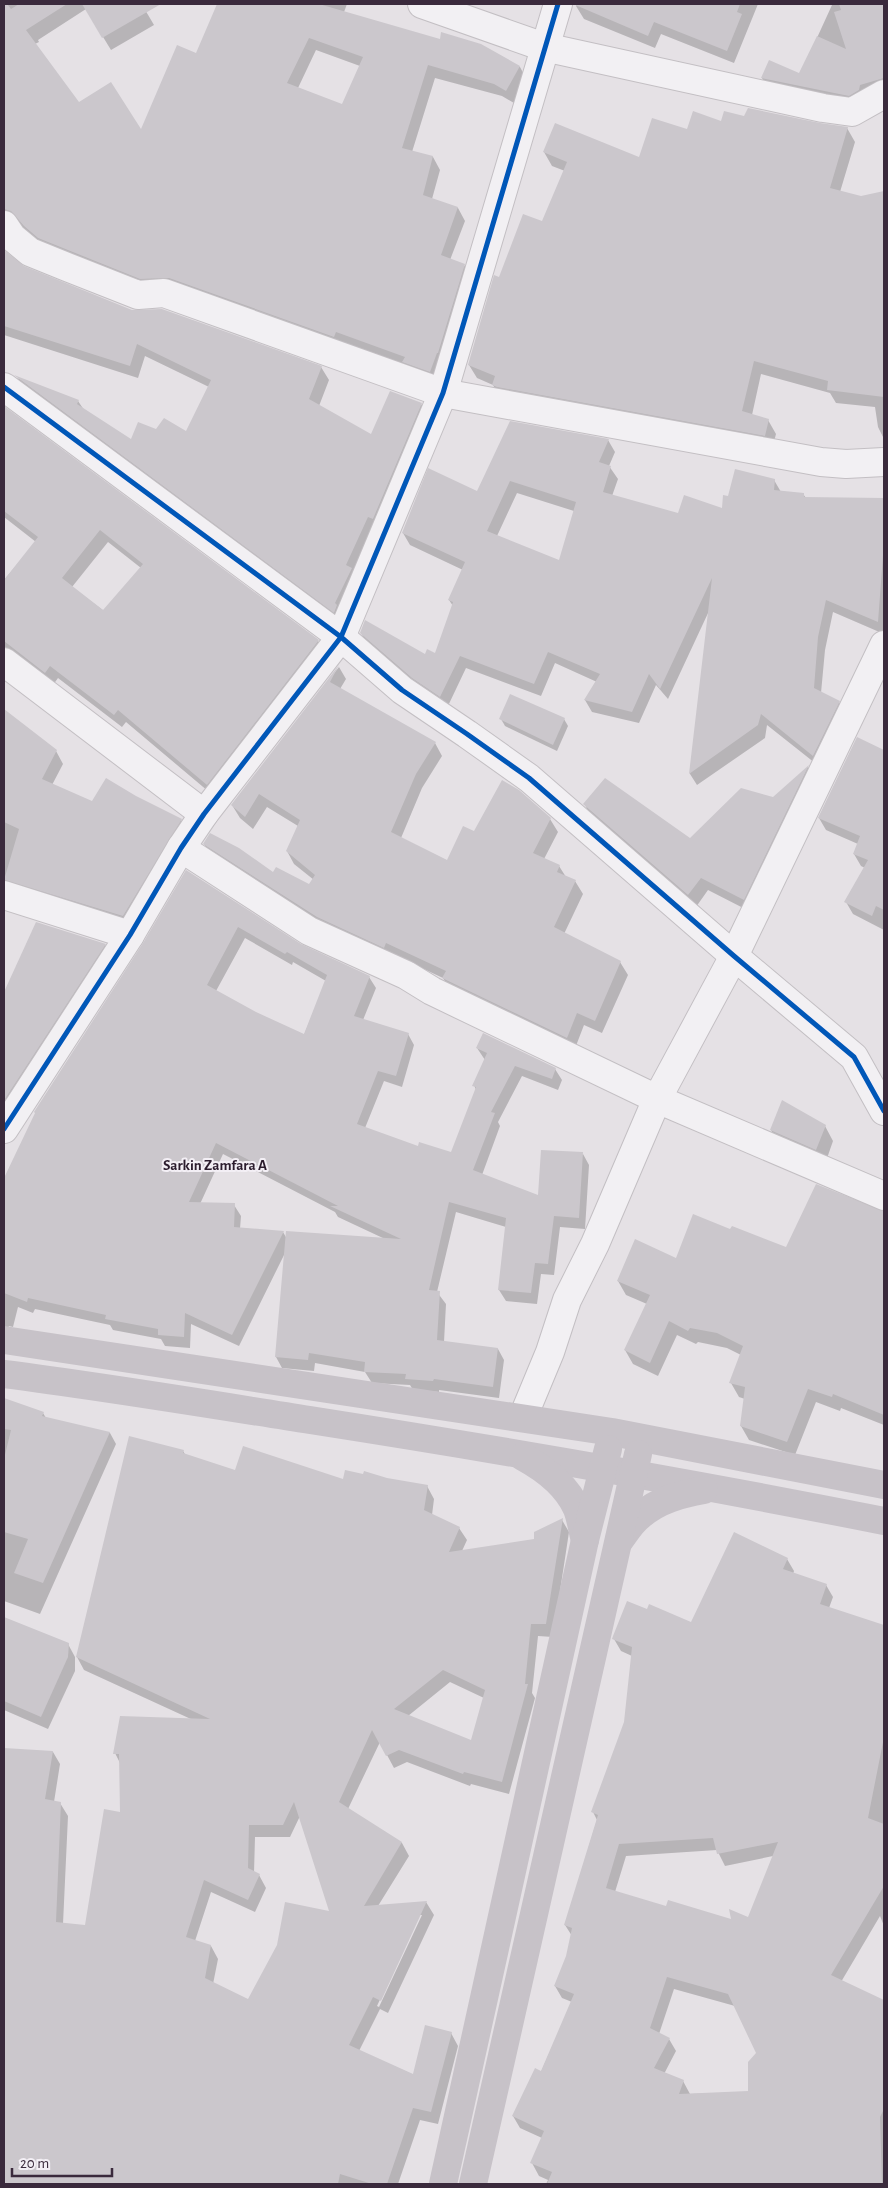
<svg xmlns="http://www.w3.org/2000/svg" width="888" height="2188" viewBox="0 0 888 2188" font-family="'Alegreya Sans',sans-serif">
  <rect width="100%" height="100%" fill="#e5e1e5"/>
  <g fill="#0003" fill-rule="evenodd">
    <path d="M 4,4 L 151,4 L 144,8 L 154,25 L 111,50 L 86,9 L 38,40 L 39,42 L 35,44 L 79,104 L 141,132 L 197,55 L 219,4 L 347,4 L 344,12 L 507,60 L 520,67 L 527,80 L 514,103 L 502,96 L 435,78 L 412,152 L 433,157 L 440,170 L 432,199 L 458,208 L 465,221 L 450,260 L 464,265 L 471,278 L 437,384 L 149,292 L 33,239 L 19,223 L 4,224 ZM 316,50 L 360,66 L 343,106 L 298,88 Z"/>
    <path d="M 577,4 L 758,4 L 734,63 L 661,34 L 655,48 L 584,19 L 576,6 Z"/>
    <path d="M 824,4 L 884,4 L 884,93 L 865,103 L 769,91 L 762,78 L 769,62 L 800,75 L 832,5 Z"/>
    <path d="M 745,118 L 847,128 L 855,142 L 840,192 L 861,198 L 884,193 L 884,439 L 878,427 L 875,407 L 836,403 L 830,393 L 761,374 L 752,415 L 768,420 L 776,434 L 772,449 L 501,399 L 493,385 L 477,378 L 469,365 L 500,279 L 542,223 L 565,171 L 552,166 L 544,152 L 640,159 L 687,131 Z"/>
    <path d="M 4,252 L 23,268 L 132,311 L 321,367 L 329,380 L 319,406 L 372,436 L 421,404 L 429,416 L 342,624 L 23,388 L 17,378 L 78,401 L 84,410 L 131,441 L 156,430 L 187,433 L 209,387 L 145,356 L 138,378 L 4,335 Z"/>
    <path d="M 4,408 L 318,641 L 325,654 L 215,797 L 126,722 L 122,727 L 58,678 L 53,685 L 4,646 L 4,580 L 36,542 L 4,517 ZM 108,542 L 141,568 L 104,611 L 72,587 Z"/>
    <path d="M 608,440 L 615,452 L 609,466 L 618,479 L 612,496 L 679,515 L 724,509 L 729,498 L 774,480 L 781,492 L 803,494 L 806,498 L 884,499 L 884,634 L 833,612 L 825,650 L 821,693 L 839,702 L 846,714 L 820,767 L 767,725 L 765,738 L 697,785 L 690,774 L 709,611 L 668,699 L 656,685 L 639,723 L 592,712 L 585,700 L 597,682 L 555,663 L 541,696 L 466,668 L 447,708 L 420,690 L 368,645 L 361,633 L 425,656 L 435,655 L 453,606 L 449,600 L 463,570 L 410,545 L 403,533 L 477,492 ZM 517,493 L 574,511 L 560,562 L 497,536 Z"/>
    <path d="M 339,667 L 346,679 L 340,689 L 435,743 L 442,756 L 422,788 L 401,838 L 448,861 L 474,833 L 550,819 L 558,832 L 544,859 L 559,866 L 566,877 L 575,881 L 583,894 L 564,934 L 620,962 L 628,975 L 602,1033 L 584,1025 L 574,1051 L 451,991 L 443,978 L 394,955 L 325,930 L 212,856 L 204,844 L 273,874 L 309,886 L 314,880 L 294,864 L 287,851 L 298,826 L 267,807 L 253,829 L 240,818 L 232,805 Z"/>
    <path d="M 4,711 L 56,751 L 63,764 L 52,785 L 93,803 L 136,797 L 181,820 L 188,833 L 130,929 L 4,895 Z"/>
    <path d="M 501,719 L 564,719 L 568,726 L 557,751 L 505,726 Z"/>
    <path d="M 857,739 L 884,752 L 884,930 L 853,914 L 846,902 L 865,868 L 861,866 L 854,854 L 858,844 L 826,830 L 819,818 Z"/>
    <path d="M 808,767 L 815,779 L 751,912 L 708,890 L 696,907 L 592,818 L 585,805 L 690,840 L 773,798 Z"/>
    <path d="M 187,872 L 300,945 L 369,977 L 376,988 L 363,1020 L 408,1034 L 414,1045 L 402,1087 L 384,1081 L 365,1128 L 418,1148 L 452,1154 L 476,1090 L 474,1085 L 485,1060 L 477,1048 L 555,1069 L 562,1080 L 558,1090 L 522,1076 L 498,1122 L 500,1126 L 482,1175 L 539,1197 L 583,1154 L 589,1165 L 585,1229 L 560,1227 L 554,1275 L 541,1274 L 537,1304 L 506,1301 L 499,1290 L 506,1227 L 456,1212 L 437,1292 L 446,1304 L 444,1342 L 498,1349 L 504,1360 L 499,1398 L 439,1390 L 439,1392 L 413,1390 L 410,1385 L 372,1383 L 365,1372 L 315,1363 L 314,1371 L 282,1368 L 276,1357 L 286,1251 L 239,1346 L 191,1324 L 190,1348 L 165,1346 L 161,1339 L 113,1330 L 110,1325 L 35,1309 L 33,1313 L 18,1307 L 13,1327 L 9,1326 L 4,1335 L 4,1189 ZM 245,938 L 292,965 L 293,962 L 326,981 L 304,1035 L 255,1013 L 216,991 ZM 223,1154 L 335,1212 L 338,1217 L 385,1239 L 287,1239 L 283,1232 L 240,1229 L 241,1216 L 234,1205 L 200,1204 Z"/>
    <path d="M 37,923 L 105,945 L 112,958 L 4,1125 L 4,995 Z"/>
    <path d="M 825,1126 L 833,1141 L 825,1164 L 779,1145 L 771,1130 Z"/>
    <path d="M 878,1212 L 884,1213 L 884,1288 L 828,1278 L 827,1282 L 884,1306 L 884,1425 L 841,1408 L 840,1411 L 816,1402 L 795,1455 L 749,1440 L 741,1426 L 745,1399 L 739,1397 L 731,1383 L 741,1355 L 727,1348 L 698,1342 L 696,1344 L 677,1335 L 658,1376 L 633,1364 L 625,1350 L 647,1304 L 626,1295 L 618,1281 L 676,1259 L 731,1230 L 786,1248 Z"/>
    <path d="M 4,1400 L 43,1413 L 46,1418 L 110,1433 L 116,1444 L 40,1614 L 4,1601 Z"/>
    <path d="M 183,1451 L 186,1456 L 236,1471 L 344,1481 L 386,1479 L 427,1486 L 434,1499 L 432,1515 L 459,1528 L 467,1540 L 462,1551 L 535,1540 L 562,1520 L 569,1532 L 553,1637 L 538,1636 L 532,1693 L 535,1698 L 509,1794 L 471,1784 L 470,1786 L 407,1762 L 394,1768 L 380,1742 L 348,1809 L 402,1843 L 409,1856 L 378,1906 L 426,1902 L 434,1915 L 388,2013 L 380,2009 L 359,2051 L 414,2075 L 451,2033 L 458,2046 L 438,2124 L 420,2120 L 398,2184 L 304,2184 L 300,2155 L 290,2184 L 4,2184 L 4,1749 L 53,1752 L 60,1764 L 54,1802 L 60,1803 L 68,1816 L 63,1924 L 86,1927 L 122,1814 L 120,1763 L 115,1753 L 193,1720 L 84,1670 L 77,1657 ZM 450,1682 L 484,1698 L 472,1742 L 408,1716 ZM 300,1816 L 331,1913 L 248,2001 L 213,1984 L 218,1959 L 211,1946 L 195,1941 L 211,1892 L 255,1912 L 266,1888 L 259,1875 L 254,1873 L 255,1837 L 290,1837 ZM 419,1915 L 422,1915 L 379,2007 L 377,2006 Z"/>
    <path d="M 787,1559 L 794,1571 L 793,1574 L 826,1585 L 833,1597 L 829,1608 L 884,1626 L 884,1926 L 880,1916 L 841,1982 L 884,2002 L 884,2184 L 546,2184 L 548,2180 L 539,2176 L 532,2163 L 542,2138 L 520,2128 L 513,2116 L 541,2072 L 572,2002 L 562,1998 L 555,1986 L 567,1956 L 572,1936 L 565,1925 L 597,1820 L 593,1812 L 625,1723 L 632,1656 L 621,1651 L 614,1639 L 692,1624 ZM 717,1850 L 725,1866 L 773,1856 L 749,1918 L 733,1921 L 667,1908 L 615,1892 L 626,1856 ZM 674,1989 L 735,2006 L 758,2053 L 750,2092 L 690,2094 L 683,2081 L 664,2074 L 676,2051 L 669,2039 L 659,2034 Z"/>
    <path d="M 4,1618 L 68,1644 L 75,1657 L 75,1671 L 48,1729 L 4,1710 Z"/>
  </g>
  <g fill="#cbc7cc" fill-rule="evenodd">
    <path d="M 4,4 L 7,4 L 11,9 L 19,4 L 67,4 L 26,30 L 79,102 L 111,82 L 141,129 L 177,45 L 196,53 L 217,4 L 319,4 L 440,39 L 441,32 L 481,44 L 520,66 L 506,91 L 494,84 L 428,65 L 402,148 L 433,156 L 423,195 L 458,207 L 441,255 L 465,264 L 438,353 L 437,353 L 430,372 L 402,362 L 405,357 L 336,332 L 334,337 L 169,278 L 140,279 L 38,238 L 24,226 L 11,211 L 4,209 ZM 309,38 L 363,57 L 342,104 L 287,83 Z"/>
    <path d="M 82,4 L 161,4 L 102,38 Z"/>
    <path d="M 573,4 L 740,4 L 737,12 L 742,14 L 727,51 L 654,22 L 648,36 Z"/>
    <path d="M 839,4 L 884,4 L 884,78 L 860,85 L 859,90 L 849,96 L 761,78 L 769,60 L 799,73 L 817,36 L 846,49 L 834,12 L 841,10 Z"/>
    <path d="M 748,108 L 820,123 L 848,127 L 830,188 L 861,196 L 884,191 L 884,397 L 827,390 L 828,381 L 754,361 L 742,411 L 769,419 L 765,436 L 497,387 L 492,385 L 495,376 L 468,365 L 494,275 L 499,277 L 523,214 L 542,221 L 567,162 L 543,152 L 555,123 L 639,157 L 652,118 L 687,129 L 693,111 L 721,121 L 724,111 L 744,116 Z"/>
    <path d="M 4,250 L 24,266 L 132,310 L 162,309 L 322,366 L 309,399 L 371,434 L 390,391 L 422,403 L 373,519 L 368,517 L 346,565 L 352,568 L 335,603 L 337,605 L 334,613 L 14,375 L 79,400 L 77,404 L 131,439 L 138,422 L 156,429 L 164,418 L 186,431 L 211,380 L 137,344 L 130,366 L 4,326 Z"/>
    <path d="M 4,406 L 319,640 L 207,785 L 118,710 L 114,715 L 50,666 L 45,673 L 4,641 L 4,580 L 38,537 L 4,511 ZM 100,530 L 143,564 L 103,610 L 62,578 Z"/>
    <path d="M 510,421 L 609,439 L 599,462 L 611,466 L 603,492 L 678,513 L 684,495 L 722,508 L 723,495 L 728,496 L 735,469 L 775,479 L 774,490 L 804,493 L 804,497 L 884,498 L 884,542 L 878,622 L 826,600 L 818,637 L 814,688 L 840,701 L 813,756 L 761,714 L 758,725 L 689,774 L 712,578 L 660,689 L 649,674 L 632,712 L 584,700 L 600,674 L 548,652 L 534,684 L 460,656 L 440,697 L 412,678 L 360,633 L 365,620 L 425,654 L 427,649 L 435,653 L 453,602 L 448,600 L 465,562 L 402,533 L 428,468 L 477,491 ZM 510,481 L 576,502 L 559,560 L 487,531 Z"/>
    <path d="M 339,665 L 330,682 L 436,742 L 416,774 L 391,832 L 447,860 L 463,826 L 474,831 L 502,780 L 519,790 L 551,818 L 533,853 L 560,865 L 557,872 L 576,880 L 554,927 L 621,961 L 595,1021 L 577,1013 L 567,1038 L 442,978 L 446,971 L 386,943 L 384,948 L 317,917 L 203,844 L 210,833 L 239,848 L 273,872 L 276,867 L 309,884 L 315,875 L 286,851 L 300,820 L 259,794 L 245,817 L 231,805 Z"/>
    <path d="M 510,694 L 565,718 L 553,745 L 499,719 Z"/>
    <path d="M 4,709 L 57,750 L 42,779 L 92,801 L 106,778 L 136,796 L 182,819 L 123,916 L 4,880 L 19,829 L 4,822 Z"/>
    <path d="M 857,737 L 884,750 L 884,910 L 876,906 L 872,916 L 844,902 L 868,860 L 853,854 L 860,836 L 818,818 Z"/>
    <path d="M 809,765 L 744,900 L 701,878 L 688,895 L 583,804 L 605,778 L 690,838 L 741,788 L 773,797 Z"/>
    <path d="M 186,870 L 301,944 L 370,976 L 354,1016 L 409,1033 L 396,1076 L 378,1071 L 357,1124 L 418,1146 L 419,1142 L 451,1152 L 476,1087 L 472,1086 L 487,1053 L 476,1048 L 483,1033 L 556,1068 L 552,1079 L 515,1066 L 491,1112 L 495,1113 L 473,1170 L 538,1195 L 541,1150 L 583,1152 L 579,1218 L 554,1216 L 548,1264 L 535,1263 L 531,1293 L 498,1290 L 506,1218 L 449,1202 L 429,1290 L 440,1291 L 437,1340 L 498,1348 L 493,1387 L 434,1379 L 433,1381 L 405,1379 L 406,1374 L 364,1372 L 365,1362 L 309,1353 L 308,1360 L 275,1357 L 286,1231 L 401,1239 L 330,1206 L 338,1206 L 216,1143 L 189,1202 L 235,1203 L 234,1227 L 284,1231 L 232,1335 L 185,1313 L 184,1337 L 158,1335 L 158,1329 L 105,1319 L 106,1315 L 28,1298 L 27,1302 L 4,1293 L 4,1178 L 35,1113 L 34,1112 L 143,943 ZM 238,927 L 285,954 L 287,952 L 327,975 L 304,1034 L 256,1012 L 207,985 Z"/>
    <path d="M 36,922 L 106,944 L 5,1099 L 4,992 Z"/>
    <path d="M 782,1100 L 826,1125 L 816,1150 L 770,1130 Z"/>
    <path d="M 816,1184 L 884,1211 L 884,1415 L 833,1394 L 832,1397 L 808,1389 L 787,1442 L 740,1426 L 745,1387 L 729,1383 L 743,1346 L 717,1333 L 690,1328 L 688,1331 L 669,1321 L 650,1363 L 624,1350 L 650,1295 L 617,1281 L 635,1239 L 676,1258 L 693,1214 L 730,1229 L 732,1226 L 786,1247 Z"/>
    <path d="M 4,1398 L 44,1412 L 42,1416 L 110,1432 L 43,1583 L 14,1573 L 28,1539 L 4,1532 L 4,1459 L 11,1430 L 4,1429 Z"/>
    <path d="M 129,1436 L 184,1450 L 183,1453 L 235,1470 L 243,1446 L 343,1479 L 345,1470 L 363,1474 L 364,1471 L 387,1478 L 428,1485 L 424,1510 L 460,1527 L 449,1552 L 534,1539 L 534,1532 L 563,1518 L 546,1624 L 531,1624 L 525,1684 L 528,1684 L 502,1782 L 464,1772 L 463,1774 L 399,1750 L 386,1756 L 372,1730 L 339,1802 L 402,1842 L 364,1906 L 427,1901 L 381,2001 L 373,1997 L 349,2045 L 413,2074 L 425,2025 L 452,2032 L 431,2112 L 413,2108 L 387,2184 L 372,2184 L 340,2174 L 338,2184 L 4,2184 L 4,1748 L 53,1751 L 45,1799 L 61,1802 L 56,1922 L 85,1925 L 104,1809 L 120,1812 L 119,1754 L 121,1754 L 113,1754 L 120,1716 L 210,1719 L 76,1657 ZM 443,1670 L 485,1690 L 471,1740 L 394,1709 ZM 294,1802 L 329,1911 L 285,1902 L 277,1945 L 248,1999 L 205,1978 L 211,1945 L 186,1937 L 204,1880 L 248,1900 L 260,1874 L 248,1868 L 249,1825 L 283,1825 Z"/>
    <path d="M 734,1532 L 788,1558 L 783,1569 L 827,1584 L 820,1604 L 884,1625 L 884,1737 L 868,1818 L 884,1824 L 884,1886 L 831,1975 L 884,2000 L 884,2109 L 880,2117 L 882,2184 L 547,2184 L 552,2172 L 530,2163 L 544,2131 L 512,2116 L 535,2068 L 541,2071 L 574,1994 L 554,1986 L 566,1956 L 572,1928 L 564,1925 L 598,1815 L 591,1812 L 624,1722 L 632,1647 L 612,1639 L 613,1636 L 627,1601 L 647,1609 L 649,1604 L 691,1622 ZM 713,1838 L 717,1854 L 778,1842 L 748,1917 L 729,1909 L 731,1919 L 668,1900 L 666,1906 L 606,1888 L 619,1844 ZM 667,1977 L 728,1994 L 756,2053 L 748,2062 L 748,2091 L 679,2094 L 684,2080 L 654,2068 L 670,2038 L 650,2028 Z"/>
    <path d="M 4,1617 L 69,1643 L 68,1657 L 41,1717 L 4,1701 Z"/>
  </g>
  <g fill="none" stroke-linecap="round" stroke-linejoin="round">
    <defs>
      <g id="street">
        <path d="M 422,4 L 544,47 L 823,108 L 852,112 L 884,94"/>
        <path d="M 4,225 L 12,237 L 30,252 L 67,267 L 138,295 L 164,293 L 443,393 L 821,462 L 846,464 L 884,462"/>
        <path d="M 4,387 L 341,637 L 402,690 L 467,734 L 529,778 L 734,956 L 854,1057 L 884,1111"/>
        <path d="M 4,662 L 204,814"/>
        <path d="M 181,848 L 309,931 L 406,975 L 432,991 L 657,1099 L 884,1196"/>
        <path d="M 4,895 L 130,935"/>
        <path d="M 4,1129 L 130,935 L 181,848 L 204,814 L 341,637 L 443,393 L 558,4"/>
        <path d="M 523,1417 L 550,1352 L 567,1300 L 595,1244 L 657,1099 L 734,956 L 884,645"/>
      </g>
    </defs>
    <use href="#street" stroke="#c3bfc3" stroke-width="30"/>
    <use href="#street" stroke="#f2f0f3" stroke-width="28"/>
    <g stroke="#c7c2c8" stroke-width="28">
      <path d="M 4,1340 L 612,1432 L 884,1485"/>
      <path d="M 4,1374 C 106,1387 208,1404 310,1420 C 502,1450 693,1483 884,1521"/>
      <path d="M 523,1457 C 545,1469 567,1486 577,1509 C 581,1519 582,1531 585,1540"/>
      <path d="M 620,1540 C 626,1532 632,1522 640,1516 C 658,1500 681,1494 704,1490"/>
      <path d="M 443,2184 L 585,1540 L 608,1449"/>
      <path d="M 473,2184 L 638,1454"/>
    </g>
    <defs>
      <g id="cycleway">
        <path d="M 4,387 L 341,637 L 402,690 L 467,734 L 529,778 L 734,956 L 854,1057 L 884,1111"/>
        <path d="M 4,1129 L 130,935 L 181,848 L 204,814 L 341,637 L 443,393 L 558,4"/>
      </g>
    </defs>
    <use href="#cycleway" stroke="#f3eff5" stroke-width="8"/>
    <use href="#cycleway" stroke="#0057b8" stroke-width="5"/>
  </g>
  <g text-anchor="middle" stroke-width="4" stroke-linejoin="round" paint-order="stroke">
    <g font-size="15" font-weight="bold" fill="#2b1c2d" stroke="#f3eff5">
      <text x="215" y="1170">Sarkin Zamfara A</text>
    </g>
  </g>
  <rect width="888" height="2188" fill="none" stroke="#3a2a3c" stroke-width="10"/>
  <path d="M12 2168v8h100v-8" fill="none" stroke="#3a2a3c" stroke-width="2.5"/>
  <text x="20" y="2168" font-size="15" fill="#3a2a3c" stroke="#f3eff5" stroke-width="4" paint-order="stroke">20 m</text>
</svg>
